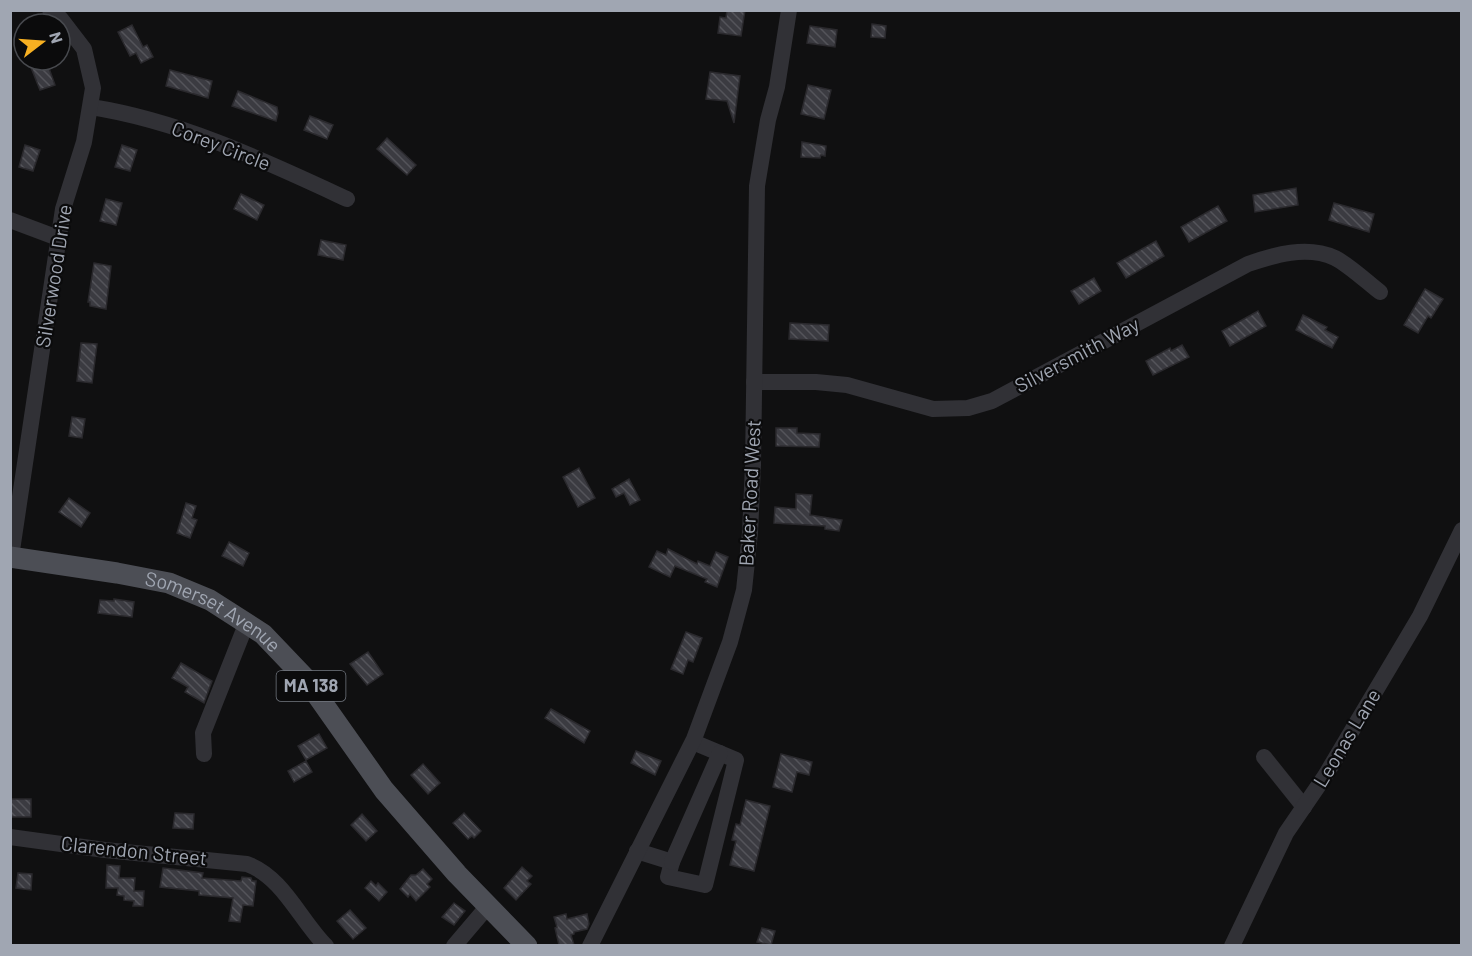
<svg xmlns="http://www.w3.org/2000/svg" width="1472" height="956" viewBox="0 0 1472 956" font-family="Barlow,sans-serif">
  <defs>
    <pattern id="building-back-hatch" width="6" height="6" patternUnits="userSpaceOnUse" patternTransform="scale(1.5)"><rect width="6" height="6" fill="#3b3b41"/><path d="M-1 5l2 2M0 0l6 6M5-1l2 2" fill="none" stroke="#54545a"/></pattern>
  </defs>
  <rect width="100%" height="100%" fill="#101011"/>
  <g fill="url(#building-back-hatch)" stroke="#2a292d" stroke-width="1.5">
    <path d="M 727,10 L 745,10 L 741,36 L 718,33 L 720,17 L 726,18 Z"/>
    <path d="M 872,24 L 886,26 L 885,38 L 871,37 Z"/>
    <path d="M 132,25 L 143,47 L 147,45 L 153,57 L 141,63 L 136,53 L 130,56 L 118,32 Z"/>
    <path d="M 810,26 L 837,30 L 835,47 L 807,43 Z"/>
    <path d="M 46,60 L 55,85 L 40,90 L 30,65 Z"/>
    <path d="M 170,70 L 212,81 L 208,98 L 166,86 Z"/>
    <path d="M 710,72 L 740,76 L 734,123 L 727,101 L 706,99 Z"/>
    <path d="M 808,85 L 831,90 L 824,119 L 801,114 Z"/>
    <path d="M 238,91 L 277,107 L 278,113 L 276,121 L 232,106 Z"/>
    <path d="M 310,116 L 333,125 L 327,139 L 304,130 Z"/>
    <path d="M 387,138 L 416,165 L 407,175 L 377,149 Z"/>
    <path d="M 802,142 L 826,146 L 825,156 L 821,155 L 820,158 L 801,157 Z"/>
    <path d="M 25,145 L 40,150 L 33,171 L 19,167 Z"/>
    <path d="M 122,145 L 137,150 L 130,171 L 115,167 Z"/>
    <path d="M 1296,188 L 1298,205 L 1255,212 L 1253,195 Z"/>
    <path d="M 241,194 L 264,205 L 257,220 L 234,209 Z"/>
    <path d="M 106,199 L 122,203 L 116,225 L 100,221 Z"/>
    <path d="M 1334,203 L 1374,214 L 1369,232 L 1329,220 Z"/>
    <path d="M 1218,206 L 1227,221 L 1189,242 L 1181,227 Z"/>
    <path d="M 321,240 L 346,245 L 343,260 L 318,255 Z"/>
    <path d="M 1156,241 L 1164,256 L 1126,278 L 1117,263 Z"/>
    <path d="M 94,263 L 111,266 L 106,309 L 90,306 L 90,302 L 88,302 Z"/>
    <path d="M 1094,278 L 1101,291 L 1079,304 L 1071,291 Z"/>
    <path d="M 1425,289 L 1443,299 L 1431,318 L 1428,316 L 1418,333 L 1404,325 Z"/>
    <path d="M 1258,311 L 1266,326 L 1230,346 L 1222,331 Z"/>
    <path d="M 1303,315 L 1327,327 L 1325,330 L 1338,337 L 1332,348 L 1296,330 Z"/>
    <path d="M 790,323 L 829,325 L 828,341 L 789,339 Z"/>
    <path d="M 81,343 L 97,344 L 92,383 L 77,381 Z"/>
    <path d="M 1182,345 L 1189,357 L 1153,375 L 1146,361 L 1170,348 L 1171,351 Z"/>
    <path d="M 72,417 L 85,419 L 82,438 L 69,436 Z"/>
    <path d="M 776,428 L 797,428 L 797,433 L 820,434 L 819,447 L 776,446 Z"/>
    <path d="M 579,468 L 595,498 L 578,507 L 563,477 Z"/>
    <path d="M 629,479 L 640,500 L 630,505 L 624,493 L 616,497 L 612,489 Z"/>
    <path d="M 796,494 L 812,495 L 810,515 L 842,520 L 839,531 L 825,529 L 825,526 L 774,523 L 775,507 L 796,509 Z"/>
    <path d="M 69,498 L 90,513 L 81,527 L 59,512 Z"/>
    <path d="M 186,503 L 196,506 L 192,518 L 197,520 L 190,538 L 177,533 Z"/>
    <path d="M 229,542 L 249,553 L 243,566 L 222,556 Z"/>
    <path d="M 668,549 L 697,564 L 698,561 L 710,566 L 716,552 L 728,557 L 717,587 L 705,582 L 707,579 L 675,566 L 670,577 L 649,567 L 657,551 L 666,555 Z"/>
    <path d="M 114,599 L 134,602 L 132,617 L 98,613 L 100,600 L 114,601 Z"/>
    <path d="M 686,632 L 702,638 L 693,662 L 688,660 L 683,674 L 671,669 Z"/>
    <path d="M 368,652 L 383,674 L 367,685 L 350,664 Z"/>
    <path d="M 181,663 L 212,681 L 204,703 L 185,692 L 188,687 L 172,678 Z"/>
    <path d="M 551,709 L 590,731 L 584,743 L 545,718 Z"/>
    <path d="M 319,734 L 327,748 L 306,760 L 298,746 Z"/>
    <path d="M 636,751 L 661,761 L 655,775 L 631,763 Z"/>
    <path d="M 781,754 L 812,762 L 809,775 L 797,772 L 792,792 L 773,787 Z"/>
    <path d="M 306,761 L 312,772 L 294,782 L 288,771 Z"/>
    <path d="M 423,764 L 440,783 L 428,794 L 411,775 Z"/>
    <rect x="10" y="799" width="21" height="18"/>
    <path d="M 746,800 L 770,806 L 754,871 L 730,865 L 736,841 L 732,840 L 736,824 L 740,825 Z"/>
    <path d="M 175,813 L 194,814 L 193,829 L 173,828 Z"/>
    <path d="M 464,813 L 481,831 L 474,838 L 472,836 L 468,839 L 453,823 Z"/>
    <path d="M 362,814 L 377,831 L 366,841 L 351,825 Z"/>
    <path d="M 107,865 L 120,866 L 119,878 L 135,878 L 134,891 L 144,891 L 143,906 L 133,906 L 134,901 L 124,900 L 124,896 L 117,895 L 118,888 L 106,888 Z"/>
    <path d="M 522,867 L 532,876 L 527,881 L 531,884 L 516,900 L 504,888 Z"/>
    <path d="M 163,868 L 203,873 L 202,878 L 241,881 L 242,877 L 251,878 L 252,881 L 256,881 L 253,906 L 243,905 L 240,922 L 229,921 L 233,898 L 199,895 L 199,891 L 160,887 Z"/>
    <path d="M 423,869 L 432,879 L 427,884 L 430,887 L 416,901 L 410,894 L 408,897 L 400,889 L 411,875 L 416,875 Z"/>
    <path d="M 18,873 L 32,874 L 31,890 L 16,888 Z"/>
    <path d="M 371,881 L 376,886 L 378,883 L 387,892 L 379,901 L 365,888 Z"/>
    <path d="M 454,903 L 465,911 L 454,925 L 442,917 Z"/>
    <path d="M 350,910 L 366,928 L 353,939 L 337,921 Z"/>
    <path d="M 566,914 L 567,919 L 587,914 L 589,924 L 587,929 L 574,932 L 574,934 L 571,935 L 574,945 L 559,945 L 555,928 L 557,927 L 554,917 Z"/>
    <path d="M 762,928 L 775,931 L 771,945 L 757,942 Z"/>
  </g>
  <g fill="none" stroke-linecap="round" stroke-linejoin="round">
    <g stroke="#313136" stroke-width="16">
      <path d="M 91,107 C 181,121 265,161 347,199"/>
      <path d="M 10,220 L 58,238"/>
      <path d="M 754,382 L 816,382 L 847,385 L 933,409 L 968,408 L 992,401 L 1248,264 C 1274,255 1307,245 1335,258 C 1349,265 1367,282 1380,292"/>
      <path d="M 11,557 L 63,209 L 84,142 L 93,88 L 84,49 L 61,19 L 50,10"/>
      <path d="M 204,754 L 203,733 L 247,622"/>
      <path d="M 1264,757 L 1304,807"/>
      <path d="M 10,837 L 105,850 L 247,864 C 283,877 300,920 326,946"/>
      <path d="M 637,851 L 672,862 L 668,877 L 705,885 L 736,760 L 693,742"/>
      <path d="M 672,862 L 720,753"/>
      <path d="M 454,946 L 488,906"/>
      <path d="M 590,946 L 694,739 L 730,642 L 744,590 L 750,533 L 753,465 L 757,186 L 768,120 L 777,87 L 789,10"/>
      <path d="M 1232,946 L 1286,833 L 1325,776 L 1420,616 L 1462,530"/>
    </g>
    <path stroke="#4c4e55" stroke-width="21" id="s1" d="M 10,557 L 117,573 L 169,583 L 210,600 L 263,634 L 305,678 L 384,790 L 457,874 L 527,946"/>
  </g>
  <g text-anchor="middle" stroke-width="4.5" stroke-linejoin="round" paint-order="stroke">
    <rect fill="#0b0b0c" stroke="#737880" stroke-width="1.5" x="276.5" y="671" width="69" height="30" rx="4.5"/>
    <g font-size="18" font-weight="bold" fill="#a0a6b2">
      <text x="311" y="692">MA 138</text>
    </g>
    <g font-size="20" fill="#a0a6b2" stroke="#0b0b0c">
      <text transform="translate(221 146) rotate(21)" y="7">Corey Circle</text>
      <text transform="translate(54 276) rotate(-81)" y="7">Silverwood Drive</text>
      <text transform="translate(1077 355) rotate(-28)" y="7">Silversmith Way</text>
      <text transform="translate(750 493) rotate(-87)" y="7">Baker Road West</text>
      <text dy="7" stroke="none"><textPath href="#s1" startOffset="213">Somerset Avenue</textPath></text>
      <text transform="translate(1347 738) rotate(-59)" y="7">Leonas Lane</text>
      <text transform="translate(134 851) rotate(6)" y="7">Clarendon Street</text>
    </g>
  </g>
  <rect width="1472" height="956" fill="none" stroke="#a0a6b2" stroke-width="24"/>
  <g transform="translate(42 42) rotate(73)"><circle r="28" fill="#0b0b0c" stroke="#47494e" stroke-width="1.5"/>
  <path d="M0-4.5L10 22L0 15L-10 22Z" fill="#f7b022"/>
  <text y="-9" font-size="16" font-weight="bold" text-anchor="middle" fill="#a0a6b2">N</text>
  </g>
</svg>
